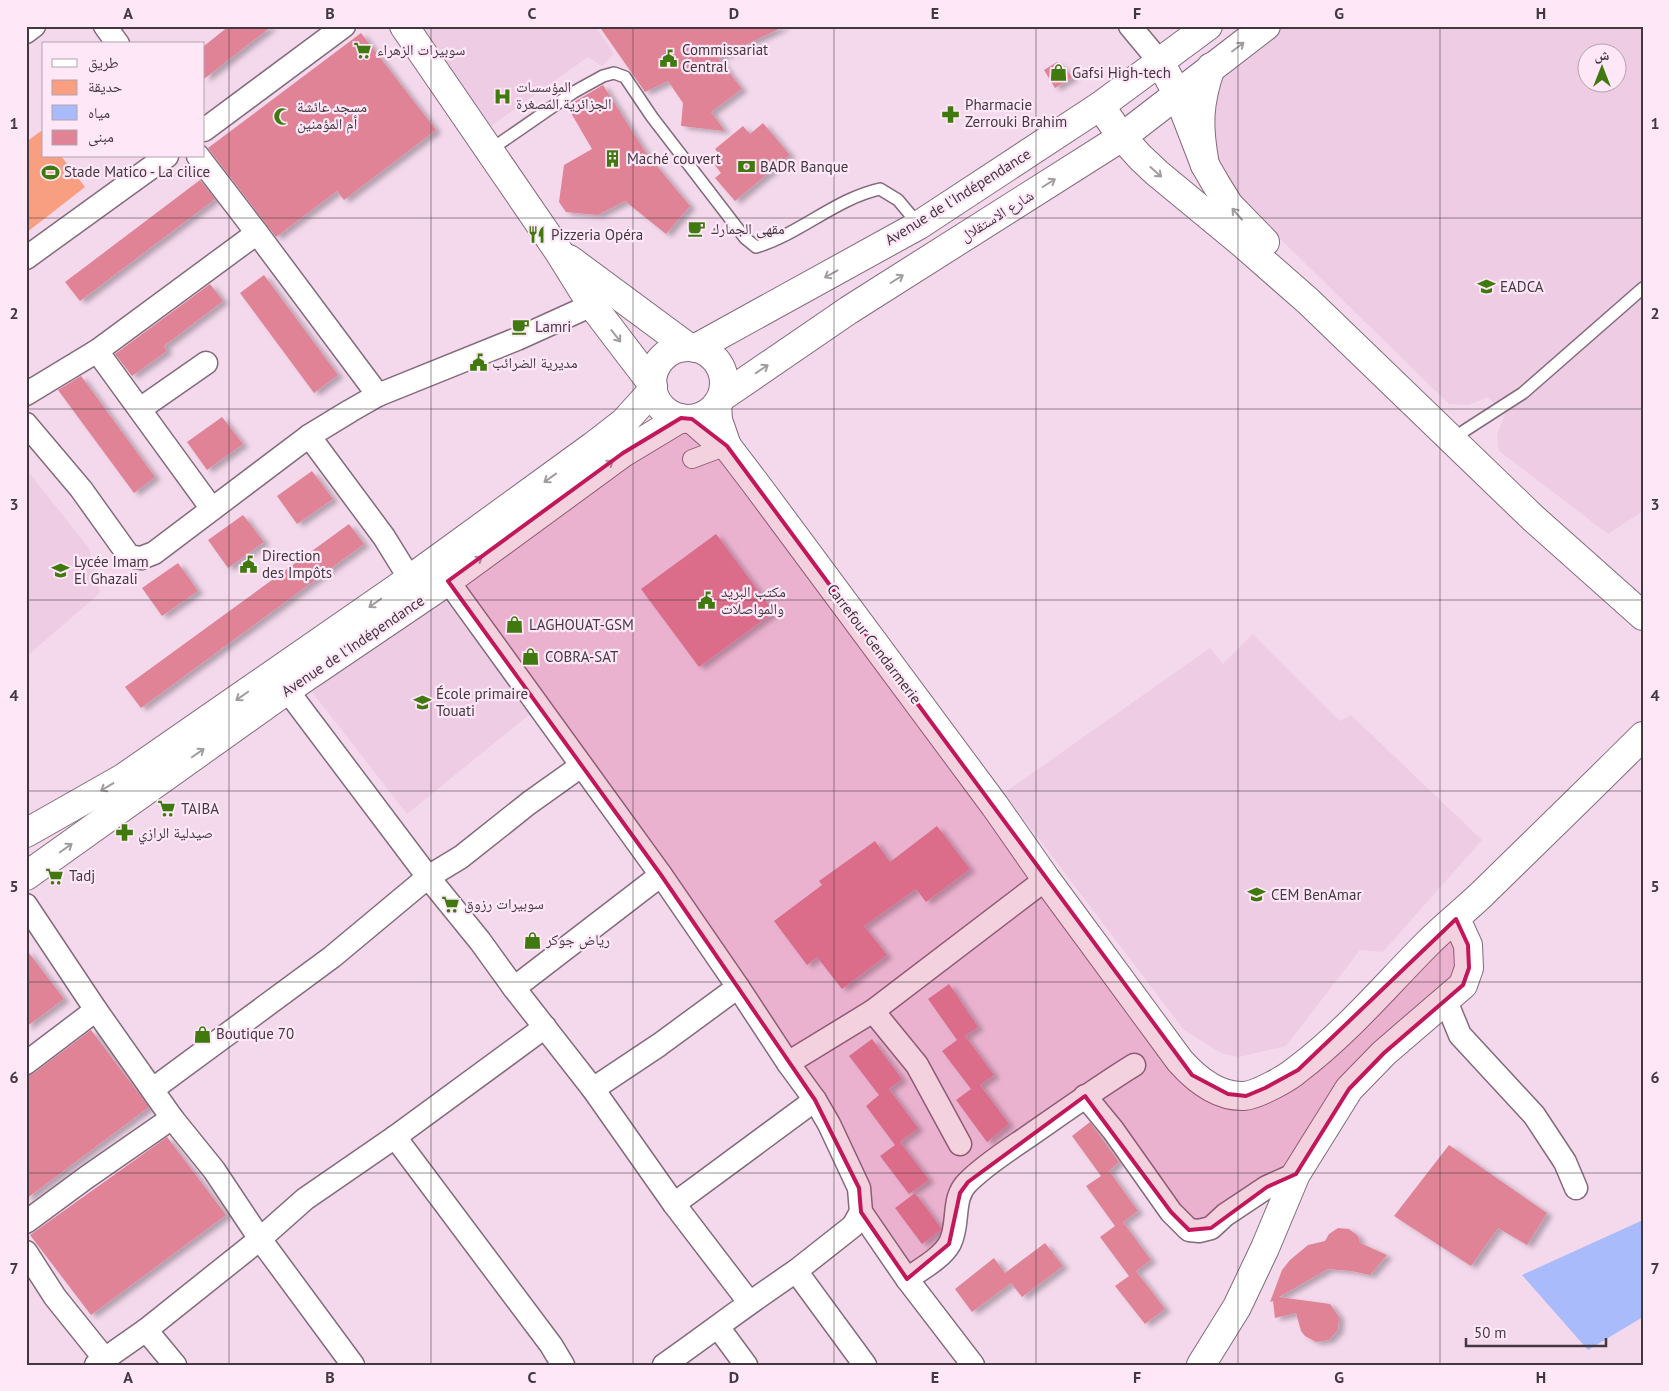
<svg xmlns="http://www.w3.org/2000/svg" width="1669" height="1391" viewBox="0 0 1669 1391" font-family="'PT Sans','Noto Naskh Arabic',sans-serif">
  <defs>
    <filter id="shadow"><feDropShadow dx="5.5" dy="3" stdDeviation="2.5" flood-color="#0004"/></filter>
  </defs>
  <rect width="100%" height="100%" fill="#f4d9ec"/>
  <g fill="#eecce4" fill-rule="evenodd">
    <path d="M 422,26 L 595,26 L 614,54 L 602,66 L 588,57 L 491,126 Z"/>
    <path d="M 1285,26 L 1643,26 L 1643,511 L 1608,534 L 1499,451 L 1497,434 L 1505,415 L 1488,397 L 1468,405 L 1449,404 L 1218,178 L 1210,147 L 1213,94 L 1221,72 ZM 1586,52 L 1616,52 L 1616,82 L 1586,82 Z"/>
    <path d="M 26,469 L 89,548 L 100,593 L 26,657 Z"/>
    <path d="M 444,594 L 530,714 L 407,814 L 312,692 Z"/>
    <path d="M 1253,634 L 1340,721 L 1351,715 L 1482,840 L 1383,952 L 1360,950 L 1286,1046 L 1239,1057 L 1221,1053 L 1184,1030 L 1004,793 L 1210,648 L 1223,664 Z"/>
  </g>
  <path fill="#f89f81" d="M 41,131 L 44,135 L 44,156 L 61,156 L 85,187 L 26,233 L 26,142 Z"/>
  <path fill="#a9bbfb" d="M 1643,1220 L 1643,1317 L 1588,1350 L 1522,1275 Z"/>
  <g fill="#e18396" filter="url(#shadow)">
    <path d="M 229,26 L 272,26 L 204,79 L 204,46 Z"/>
    <path d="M 599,26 L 785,26 L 718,58 L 742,89 L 711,112 L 725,131 L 681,126 L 683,103 L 668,81 L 645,92 Z"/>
    <path d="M 361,33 L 436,130 L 344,200 L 337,191 L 276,237 L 208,148 Z"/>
    <path d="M 1057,62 L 1073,77 L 1055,88 L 1044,70 Z"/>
    <path d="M 603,85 L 646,153 L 690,206 L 666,234 L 625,201 L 598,215 L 566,212 L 559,202 L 564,165 L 592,149 L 567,106 Z"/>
    <path d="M 763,123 L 790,155 L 735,201 L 715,178 L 721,173 L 711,160 L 719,154 L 715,149 L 743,126 L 750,134 Z"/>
    <path d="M 200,180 L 215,199 L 80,301 L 65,282 Z"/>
    <path d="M 264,275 L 338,375 L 314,393 L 240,293 Z"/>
    <path d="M 210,284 L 223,301 L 164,346 L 167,351 L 132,376 L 115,354 Z"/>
    <path d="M 81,376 L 155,477 L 134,493 L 58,390 Z"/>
    <path d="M 222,417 L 243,444 L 207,470 L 187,442 Z"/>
    <path d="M 312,471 L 333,499 L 297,524 L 277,496 Z"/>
    <path d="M 243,515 L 264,542 L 228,568 L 208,540 Z"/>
    <path d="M 349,524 L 364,544 L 141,708 L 125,687 Z"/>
    <path d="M 716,534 L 774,612 L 699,667 L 641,589 Z"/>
    <path d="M 178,563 L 198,591 L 162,616 L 142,588 Z"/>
    <path d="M 937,826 L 970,869 L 926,902 L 916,889 L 864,926 L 887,955 L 842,989 L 817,957 L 807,965 L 774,921 L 822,885 L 819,881 L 875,841 L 890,862 Z"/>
    <path d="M 26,949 L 64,999 L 26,1027 Z"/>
    <path d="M 949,984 L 978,1027 L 965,1036 L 994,1075 L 980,1085 L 1009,1124 L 987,1142 L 956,1100 L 971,1089 L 942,1051 L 957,1040 L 928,999 Z"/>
    <path d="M 91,1030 L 149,1107 L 26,1199 L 26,1076 L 34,1073 Z"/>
    <path d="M 872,1039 L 902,1079 L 889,1089 L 918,1128 L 900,1142 L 929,1180 L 909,1194 L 880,1156 L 895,1145 L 866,1106 L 879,1095 L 849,1056 Z"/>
    <path d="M 1090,1122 L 1119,1162 L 1109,1171 L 1138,1211 L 1123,1222 L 1151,1260 L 1136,1271 L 1165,1309 L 1145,1324 L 1115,1286 L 1129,1276 L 1100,1237 L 1115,1226 L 1086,1186 L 1101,1176 L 1072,1136 Z"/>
    <path d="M 167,1137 L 226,1215 L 91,1315 L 30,1235 Z"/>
    <path d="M 1449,1145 L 1547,1213 L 1527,1245 L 1498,1228 L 1471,1266 L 1394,1216 Z"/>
    <path d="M 915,1193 L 941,1228 L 941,1230 L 922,1244 L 895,1208 Z"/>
    <path d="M 1338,1228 L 1349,1229 L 1358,1236 L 1360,1243 L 1387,1255 L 1370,1275 L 1351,1271 L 1328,1269 L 1279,1297 L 1330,1304 L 1339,1317 L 1338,1330 L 1329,1340 L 1316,1342 L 1305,1336 L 1301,1331 L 1296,1313 L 1275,1318 L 1273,1301 L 1270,1302 L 1282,1270 L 1290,1260 L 1308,1245 L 1325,1241 L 1329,1234 Z"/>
    <path d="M 1045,1243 L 1063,1266 L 1022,1297 L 1011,1283 L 972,1312 L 955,1289 L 994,1258 L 1005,1273 Z"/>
  </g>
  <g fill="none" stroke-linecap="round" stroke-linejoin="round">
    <defs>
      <g id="service">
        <path d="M 490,150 L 574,92 L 603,76 L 614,73 L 625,77 L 652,117 L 745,238 L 756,247 C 800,234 835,199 880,189 L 898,200 L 919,225"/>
        <path d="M 1464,431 L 1523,393 L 1643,288"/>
      </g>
      <path id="pedestrian" d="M 692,459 L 727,446"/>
      <g id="minor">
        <path d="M 105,26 L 118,44"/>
        <path d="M 1130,26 L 1160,62"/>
        <path d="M 26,32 L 34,26"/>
        <path d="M 204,130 L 344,26"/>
        <path d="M 198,156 L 257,233 L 378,395"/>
        <path d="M 26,258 L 167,156"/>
        <path d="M 97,351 L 212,509"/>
        <path d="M 26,394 L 97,351 L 257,233"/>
        <path d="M 140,409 L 206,363"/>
        <path d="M 26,424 L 81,489 L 129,556 L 141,558 L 154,553 L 309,436 L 350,411 L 378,395 L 517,339 L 592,305"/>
        <path d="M 309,436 L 384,537 L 410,579"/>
        <path d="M 448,581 L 661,875 L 738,987 L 788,1063 L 815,1100 L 829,1124 L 859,1188 L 861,1212 L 853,1226 L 796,1271 L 865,1365"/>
        <path d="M 287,690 L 428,877 L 480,941 L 514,988 L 593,1089 L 674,1204 L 749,1302"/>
        <path d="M 26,905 L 96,1010 L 172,1118 L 214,1170 L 260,1239 L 353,1365"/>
        <path d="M 514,988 L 661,875"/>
        <path d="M 1446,1001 L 1460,1035 L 1534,1115 L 1565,1162 L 1576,1188"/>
        <path d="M 873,1011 L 917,1065 L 960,1144"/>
        <path d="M 26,1063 L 96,1010"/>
        <path d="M 788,1063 L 873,1011 L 1046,879"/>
        <path d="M 153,1089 L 332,957 L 428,877 L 461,857 L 529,803 L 581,766"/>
        <path d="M 593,1089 L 659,1045 L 738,987"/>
        <path d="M 1085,1096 L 1113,1130 L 1171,1212 L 1189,1230 L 1199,1231 L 1211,1228 L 1225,1215 L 1267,1187 L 1296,1174"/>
        <path d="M 395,1137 L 551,1345 L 563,1365"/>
        <path d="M 674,1204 L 815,1100"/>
        <path d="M 861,1212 L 907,1279 L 973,1365"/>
        <path d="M 26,1222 L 87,1177 L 172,1118"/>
        <path d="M 26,1252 L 55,1297 L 104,1358"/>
        <path d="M 907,1279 C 921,1269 942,1258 950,1243 C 960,1223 951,1198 968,1182 C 985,1165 1007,1151 1026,1138 C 1062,1113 1097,1088 1134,1065"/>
        <path d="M 718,1327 L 746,1365"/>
        <path d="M 146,1330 L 175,1365"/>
        <path d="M 96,1365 L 146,1330 L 260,1239 L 305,1199 L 395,1137 L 545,1027"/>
        <path d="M 664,1365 C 708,1334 751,1301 796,1271"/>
      </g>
      <g id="tertiary">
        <path d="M 1160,62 L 1178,95 L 1205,165 L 1216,184 L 1229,205 L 1265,242"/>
        <path d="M 1100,106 L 1122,137 L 1140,157 L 1157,173 L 1243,244 L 1308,301 L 1533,518 L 1643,616"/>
        <path d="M 717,404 L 718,420 L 727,446"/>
        <path d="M 692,419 L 718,442 L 727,446 L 756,484 L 995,806 L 1046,879 L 1180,1061 C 1196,1079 1219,1097 1244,1096 C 1257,1095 1288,1078 1298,1069 C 1346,1033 1386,985 1428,943 C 1445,926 1464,911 1481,895 C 1535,842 1589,790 1643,736"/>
        <path d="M 1201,1365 L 1237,1307 L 1265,1248 L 1296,1174 L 1349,1089 L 1384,1053 L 1463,985 L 1469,968 L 1468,945 L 1456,919"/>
      </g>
      <g id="secondary">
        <path d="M 404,26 L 559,252 L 592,305 L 653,385"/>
        <path d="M 1205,165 C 1198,127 1198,104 1211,67"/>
        <path d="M 569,259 L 688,347"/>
        <circle cx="688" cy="383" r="36"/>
        <path d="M 696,348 L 919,225 L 1100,106 L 1208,26"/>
        <path d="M 722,397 L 849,310 L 1122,137 L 1266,26"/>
        <path d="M 26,833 L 123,778 L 410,579 L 593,446 L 624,422 L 653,390"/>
        <path d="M 26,876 L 287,690 L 448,581 L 623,453 L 681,418"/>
      </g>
    </defs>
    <use href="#service" stroke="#836b7c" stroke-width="14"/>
    <use href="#pedestrian" stroke="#836b7c" stroke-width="20"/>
    <use href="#minor" stroke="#836b7c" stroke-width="25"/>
    <use href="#tertiary" stroke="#836b7c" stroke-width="30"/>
    <use href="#secondary" stroke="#836b7c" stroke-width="30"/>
    <use href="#service" stroke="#fff" stroke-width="11"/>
    <use href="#pedestrian" stroke="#fff" stroke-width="18"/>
    <use href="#minor" stroke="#fff" stroke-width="22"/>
    <use href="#tertiary" stroke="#fff" stroke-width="28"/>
    <use href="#secondary" stroke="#fff" stroke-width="28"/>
  </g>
  <defs><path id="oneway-shaft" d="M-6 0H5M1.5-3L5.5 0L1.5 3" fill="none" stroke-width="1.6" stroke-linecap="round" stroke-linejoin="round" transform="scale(1.25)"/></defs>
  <g stroke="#a19ca0">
    <use href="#oneway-shaft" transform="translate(1238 47) rotate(-37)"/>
    <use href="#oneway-shaft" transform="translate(1156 172) rotate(42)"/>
    <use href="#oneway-shaft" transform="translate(1049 183) rotate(-32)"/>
    <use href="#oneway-shaft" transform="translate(1237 214) rotate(-131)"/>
    <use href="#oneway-shaft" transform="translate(831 274) rotate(151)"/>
    <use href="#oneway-shaft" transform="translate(897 279) rotate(-32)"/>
    <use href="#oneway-shaft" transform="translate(616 336) rotate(52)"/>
    <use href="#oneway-shaft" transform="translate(762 369) rotate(-34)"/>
    <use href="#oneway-shaft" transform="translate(607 465) rotate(-36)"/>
    <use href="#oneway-shaft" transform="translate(550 478) rotate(144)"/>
    <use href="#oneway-shaft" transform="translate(476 561) rotate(-36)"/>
    <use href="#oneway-shaft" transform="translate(375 603) rotate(145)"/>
    <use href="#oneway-shaft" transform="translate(242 696) rotate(145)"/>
    <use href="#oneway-shaft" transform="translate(198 753) rotate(-35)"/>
    <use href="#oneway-shaft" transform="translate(107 787) rotate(149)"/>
    <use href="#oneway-shaft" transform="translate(66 848) rotate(-35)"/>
  </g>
  <path fill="#c2185b" fill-opacity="0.2" stroke="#c2185b" stroke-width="4" stroke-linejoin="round" d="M 681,418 L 692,419 L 727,446 L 1192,1075 L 1228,1094 L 1246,1096 L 1265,1088 L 1298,1070 L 1456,919 L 1468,945 L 1469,968 L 1463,985 L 1384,1053 L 1349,1089 L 1296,1174 L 1267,1187 L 1211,1228 L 1189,1230 L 1171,1212 L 1085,1096 L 968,1182 L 960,1193 L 949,1244 L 907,1279 L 861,1212 L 859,1188 L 815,1100 L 661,875 L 448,581 L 623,453 Z"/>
  <path fill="none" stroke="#433840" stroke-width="1" stroke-opacity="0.55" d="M 229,26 L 229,1365M 431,26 L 431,1365M 633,26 L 633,1365M 834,26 L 834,1365M 1036,26 L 1036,1365M 1238,26 L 1238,1365M 1440,26 L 1440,1365M 26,218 L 1643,218M 26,409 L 1643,409M 26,600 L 1643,600M 26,791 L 1643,791M 26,982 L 1643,982M 26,1173 L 1643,1173"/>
  <defs>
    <symbol id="supermarket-bare" viewBox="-9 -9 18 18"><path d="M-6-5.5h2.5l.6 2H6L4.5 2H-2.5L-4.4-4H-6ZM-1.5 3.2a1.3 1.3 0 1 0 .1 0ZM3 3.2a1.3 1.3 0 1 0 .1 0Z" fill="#40790e" stroke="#fee8f8" stroke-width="2.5" paint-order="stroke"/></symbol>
    <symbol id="civic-bare" viewBox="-9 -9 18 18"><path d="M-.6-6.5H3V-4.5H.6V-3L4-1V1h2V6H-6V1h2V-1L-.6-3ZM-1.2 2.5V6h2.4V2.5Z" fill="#40790e" stroke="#fee8f8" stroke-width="2.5" paint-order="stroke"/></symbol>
    <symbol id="shop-bare" viewBox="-9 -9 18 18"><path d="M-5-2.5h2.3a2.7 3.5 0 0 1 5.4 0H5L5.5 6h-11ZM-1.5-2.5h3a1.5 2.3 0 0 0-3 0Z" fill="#40790e" stroke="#fee8f8" stroke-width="2.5" paint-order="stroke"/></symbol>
    <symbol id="hospital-bare" viewBox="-9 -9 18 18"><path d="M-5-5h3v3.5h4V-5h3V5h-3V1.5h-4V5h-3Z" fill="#40790e" stroke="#fee8f8" stroke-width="2.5" paint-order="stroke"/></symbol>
    <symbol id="pharmacy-bare" viewBox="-9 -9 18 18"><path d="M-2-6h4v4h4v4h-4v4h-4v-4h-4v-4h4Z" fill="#40790e" stroke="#fee8f8" stroke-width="2.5" paint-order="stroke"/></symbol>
    <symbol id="mosque-bare" viewBox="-9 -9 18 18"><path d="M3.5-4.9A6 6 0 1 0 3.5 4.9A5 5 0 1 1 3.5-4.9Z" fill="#40790e" stroke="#fee8f8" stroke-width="2.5" paint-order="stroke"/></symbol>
    <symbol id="building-bare" viewBox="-9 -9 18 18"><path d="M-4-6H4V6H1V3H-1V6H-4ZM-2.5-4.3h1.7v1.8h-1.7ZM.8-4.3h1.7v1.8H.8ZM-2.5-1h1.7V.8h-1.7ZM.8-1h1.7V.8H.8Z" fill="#40790e" stroke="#fee8f8" stroke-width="2.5" paint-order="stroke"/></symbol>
    <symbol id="bank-bare" viewBox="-9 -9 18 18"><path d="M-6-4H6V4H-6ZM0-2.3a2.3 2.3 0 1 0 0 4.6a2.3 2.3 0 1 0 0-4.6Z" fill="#40790e" stroke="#fee8f8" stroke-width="2.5" paint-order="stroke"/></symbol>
    <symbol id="stadium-bare" viewBox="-9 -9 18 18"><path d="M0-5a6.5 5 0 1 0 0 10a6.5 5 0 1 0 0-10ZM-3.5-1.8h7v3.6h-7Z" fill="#40790e" stroke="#fee8f8" stroke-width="2.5" paint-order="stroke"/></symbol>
    <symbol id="cafe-bare" viewBox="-9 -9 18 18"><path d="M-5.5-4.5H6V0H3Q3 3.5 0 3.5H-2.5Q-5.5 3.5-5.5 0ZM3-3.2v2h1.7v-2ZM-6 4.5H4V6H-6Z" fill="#40790e" stroke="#fee8f8" stroke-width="2.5" paint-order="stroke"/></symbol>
    <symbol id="restaurant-bare" viewBox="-9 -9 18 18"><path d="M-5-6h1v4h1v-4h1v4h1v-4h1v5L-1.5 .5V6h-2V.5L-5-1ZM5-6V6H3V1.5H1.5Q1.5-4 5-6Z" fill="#40790e" stroke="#fee8f8" stroke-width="2.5" paint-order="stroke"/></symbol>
    <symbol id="university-bare" viewBox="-9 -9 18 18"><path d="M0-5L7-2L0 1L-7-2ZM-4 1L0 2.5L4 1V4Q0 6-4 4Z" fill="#40790e" stroke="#fee8f8" stroke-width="2.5" paint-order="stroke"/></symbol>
    <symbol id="school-bare" viewBox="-9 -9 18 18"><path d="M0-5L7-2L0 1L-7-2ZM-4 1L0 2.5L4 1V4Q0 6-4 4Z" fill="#40790e" stroke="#fee8f8" stroke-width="2.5" paint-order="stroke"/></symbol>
  </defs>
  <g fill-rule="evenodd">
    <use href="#supermarket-bare" x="350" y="38" width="25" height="25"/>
    <use href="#civic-bare" x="656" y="46" width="25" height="25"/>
    <use href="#shop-bare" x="1046" y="60" width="25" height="25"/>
    <use href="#hospital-bare" x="490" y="84" width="25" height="25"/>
    <use href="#pharmacy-bare" x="938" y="102" width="25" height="25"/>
    <use href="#mosque-bare" x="270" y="104" width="25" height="25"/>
    <use href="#building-bare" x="600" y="146" width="25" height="25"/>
    <use href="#bank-bare" x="734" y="154" width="25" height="25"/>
    <use href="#stadium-bare" x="38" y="160" width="25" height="25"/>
    <use href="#cafe-bare" x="684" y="216" width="25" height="25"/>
    <use href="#restaurant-bare" x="524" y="222" width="25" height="25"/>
    <use href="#university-bare" x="1474" y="274" width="25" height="25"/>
    <use href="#cafe-bare" x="508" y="314" width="25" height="25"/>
    <use href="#civic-bare" x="466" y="350" width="25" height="25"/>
    <use href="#civic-bare" x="236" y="552" width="25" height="25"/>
    <use href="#school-bare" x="48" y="558" width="25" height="25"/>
    <use href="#civic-bare" x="694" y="588" width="25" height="25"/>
    <use href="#shop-bare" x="502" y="612" width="25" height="25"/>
    <use href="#shop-bare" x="518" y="644" width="25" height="25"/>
    <use href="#school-bare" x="410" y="690" width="25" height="25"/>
    <use href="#supermarket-bare" x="154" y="796" width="25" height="25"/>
    <use href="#pharmacy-bare" x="112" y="820" width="25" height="25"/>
    <use href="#supermarket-bare" x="42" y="864" width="25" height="25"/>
    <use href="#school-bare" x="1244" y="882" width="25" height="25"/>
    <use href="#supermarket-bare" x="438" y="892" width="25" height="25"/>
    <use href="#shop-bare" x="520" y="928" width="25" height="25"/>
    <use href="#shop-bare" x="190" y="1022" width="25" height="25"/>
  </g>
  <g text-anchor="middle" stroke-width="4.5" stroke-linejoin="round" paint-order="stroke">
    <g font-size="15" fill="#433840" stroke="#fee8f8" text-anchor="start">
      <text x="377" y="55">سوبيرات الزهراء</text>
      <text x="682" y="55">Commissariat<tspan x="682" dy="17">Central</tspan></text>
      <text x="1072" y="78">Gafsi High-tech</text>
      <text x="516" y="92">المؤسسات<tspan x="516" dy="17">الجزائرية المصغرة</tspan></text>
      <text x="965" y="110">Pharmacie<tspan x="965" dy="17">Zerrouki Brahim</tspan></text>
      <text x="297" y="112">مسجد عائشة<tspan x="297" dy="17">أم المؤمنين</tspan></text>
      <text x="627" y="164">Maché couvert</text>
      <text x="760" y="172">BADR Banque</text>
      <text x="64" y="177">Stade Matico - La cilice</text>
      <text x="711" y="234">مقهى الجمارك</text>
      <text x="551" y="240">Pizzeria Opéra</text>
      <text x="1500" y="292">EADCA</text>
      <text x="535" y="332">Lamri</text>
      <text x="492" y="368">مديرية الضرائب</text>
      <text x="262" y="561">Direction<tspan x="262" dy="17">des Impôts</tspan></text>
      <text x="74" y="567">Lycée Imam<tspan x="74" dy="17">El Ghazali</tspan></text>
      <text x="721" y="597">مكتب البريد<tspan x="721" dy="17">والمواصلات</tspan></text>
      <text x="529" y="630">LAGHOUAT-GSM</text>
      <text x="545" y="662">COBRA-SAT</text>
      <text x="436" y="699">École primaire<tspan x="436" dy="17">Touati</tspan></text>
      <text x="181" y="814">TAIBA</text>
      <text x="138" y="838">صيدلية الرازي</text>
      <text x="69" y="881">Tadj</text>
      <text x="1271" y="900">CEM BenAmar</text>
      <text x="464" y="909">سوبيرات رزوق</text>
      <text x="546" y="945">رياض جوكر</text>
      <text x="216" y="1039">Boutique 70</text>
    </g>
    <g font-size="15" fill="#433840" stroke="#fee8f8">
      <text transform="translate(958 197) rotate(-32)" y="5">Avenue de l'Indépendance</text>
      <text transform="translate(997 216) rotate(-32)" y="5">شارع الاستقلال</text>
      <text transform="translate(874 644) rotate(53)" y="5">Carrefour Gendarmerie</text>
      <text transform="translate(353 646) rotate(-34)" y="5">Avenue de l'Indépendance</text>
    </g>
  </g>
  <rect width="1669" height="1391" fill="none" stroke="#fee8f8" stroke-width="55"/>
  <rect x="42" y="42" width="162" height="115" fill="#fee8f8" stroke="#b3a2ae"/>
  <rect x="52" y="59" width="25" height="8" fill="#ffffff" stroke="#b3a2ae"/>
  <text x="88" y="68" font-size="15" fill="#433840">طريق</text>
  <rect x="52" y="80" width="25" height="15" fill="#f89f81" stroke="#b3a2ae"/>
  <text x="88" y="92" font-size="15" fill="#433840">حديقة</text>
  <rect x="52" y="105" width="25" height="15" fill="#a9bbfb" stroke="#b3a2ae"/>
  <text x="88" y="118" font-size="15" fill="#433840">مياه</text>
  <rect x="52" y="130" width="25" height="15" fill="#e18396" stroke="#b3a2ae"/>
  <text x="88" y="142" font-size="15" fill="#433840">مبنى</text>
  <g transform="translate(1602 68)"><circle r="24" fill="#fee8f8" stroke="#b3a2ae"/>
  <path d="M0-4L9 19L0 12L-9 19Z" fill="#40790e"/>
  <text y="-8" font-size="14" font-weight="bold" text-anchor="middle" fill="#433840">ش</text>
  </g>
  <path d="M1466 1338v8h140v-8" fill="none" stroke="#433840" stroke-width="2.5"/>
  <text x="1474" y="1338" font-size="15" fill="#433840" stroke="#fee8f8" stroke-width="4" paint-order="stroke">50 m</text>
  <rect x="28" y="28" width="1614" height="1336" fill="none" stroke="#433840" stroke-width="2"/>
  <g font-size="16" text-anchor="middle" font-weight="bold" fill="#433840">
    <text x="128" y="19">A</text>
    <text x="330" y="19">B</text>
    <text x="532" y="19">C</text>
    <text x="734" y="19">D</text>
    <text x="935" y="19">E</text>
    <text x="1137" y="19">F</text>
    <text x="1339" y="19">G</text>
    <text x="1541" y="19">H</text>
    <text x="14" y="129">1</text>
    <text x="1655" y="129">1</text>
    <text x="14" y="319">2</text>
    <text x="1655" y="319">2</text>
    <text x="14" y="510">3</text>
    <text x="1655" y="510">3</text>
    <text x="14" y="701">4</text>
    <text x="1655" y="701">4</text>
    <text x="14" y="892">5</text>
    <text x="1655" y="892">5</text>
    <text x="14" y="1083">6</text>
    <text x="1655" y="1083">6</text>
    <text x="14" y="1274">7</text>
    <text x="1655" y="1274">7</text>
    <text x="128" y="1383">A</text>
    <text x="330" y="1383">B</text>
    <text x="532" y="1383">C</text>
    <text x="734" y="1383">D</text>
    <text x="935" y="1383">E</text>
    <text x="1137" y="1383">F</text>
    <text x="1339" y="1383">G</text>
    <text x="1541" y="1383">H</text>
  </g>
</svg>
